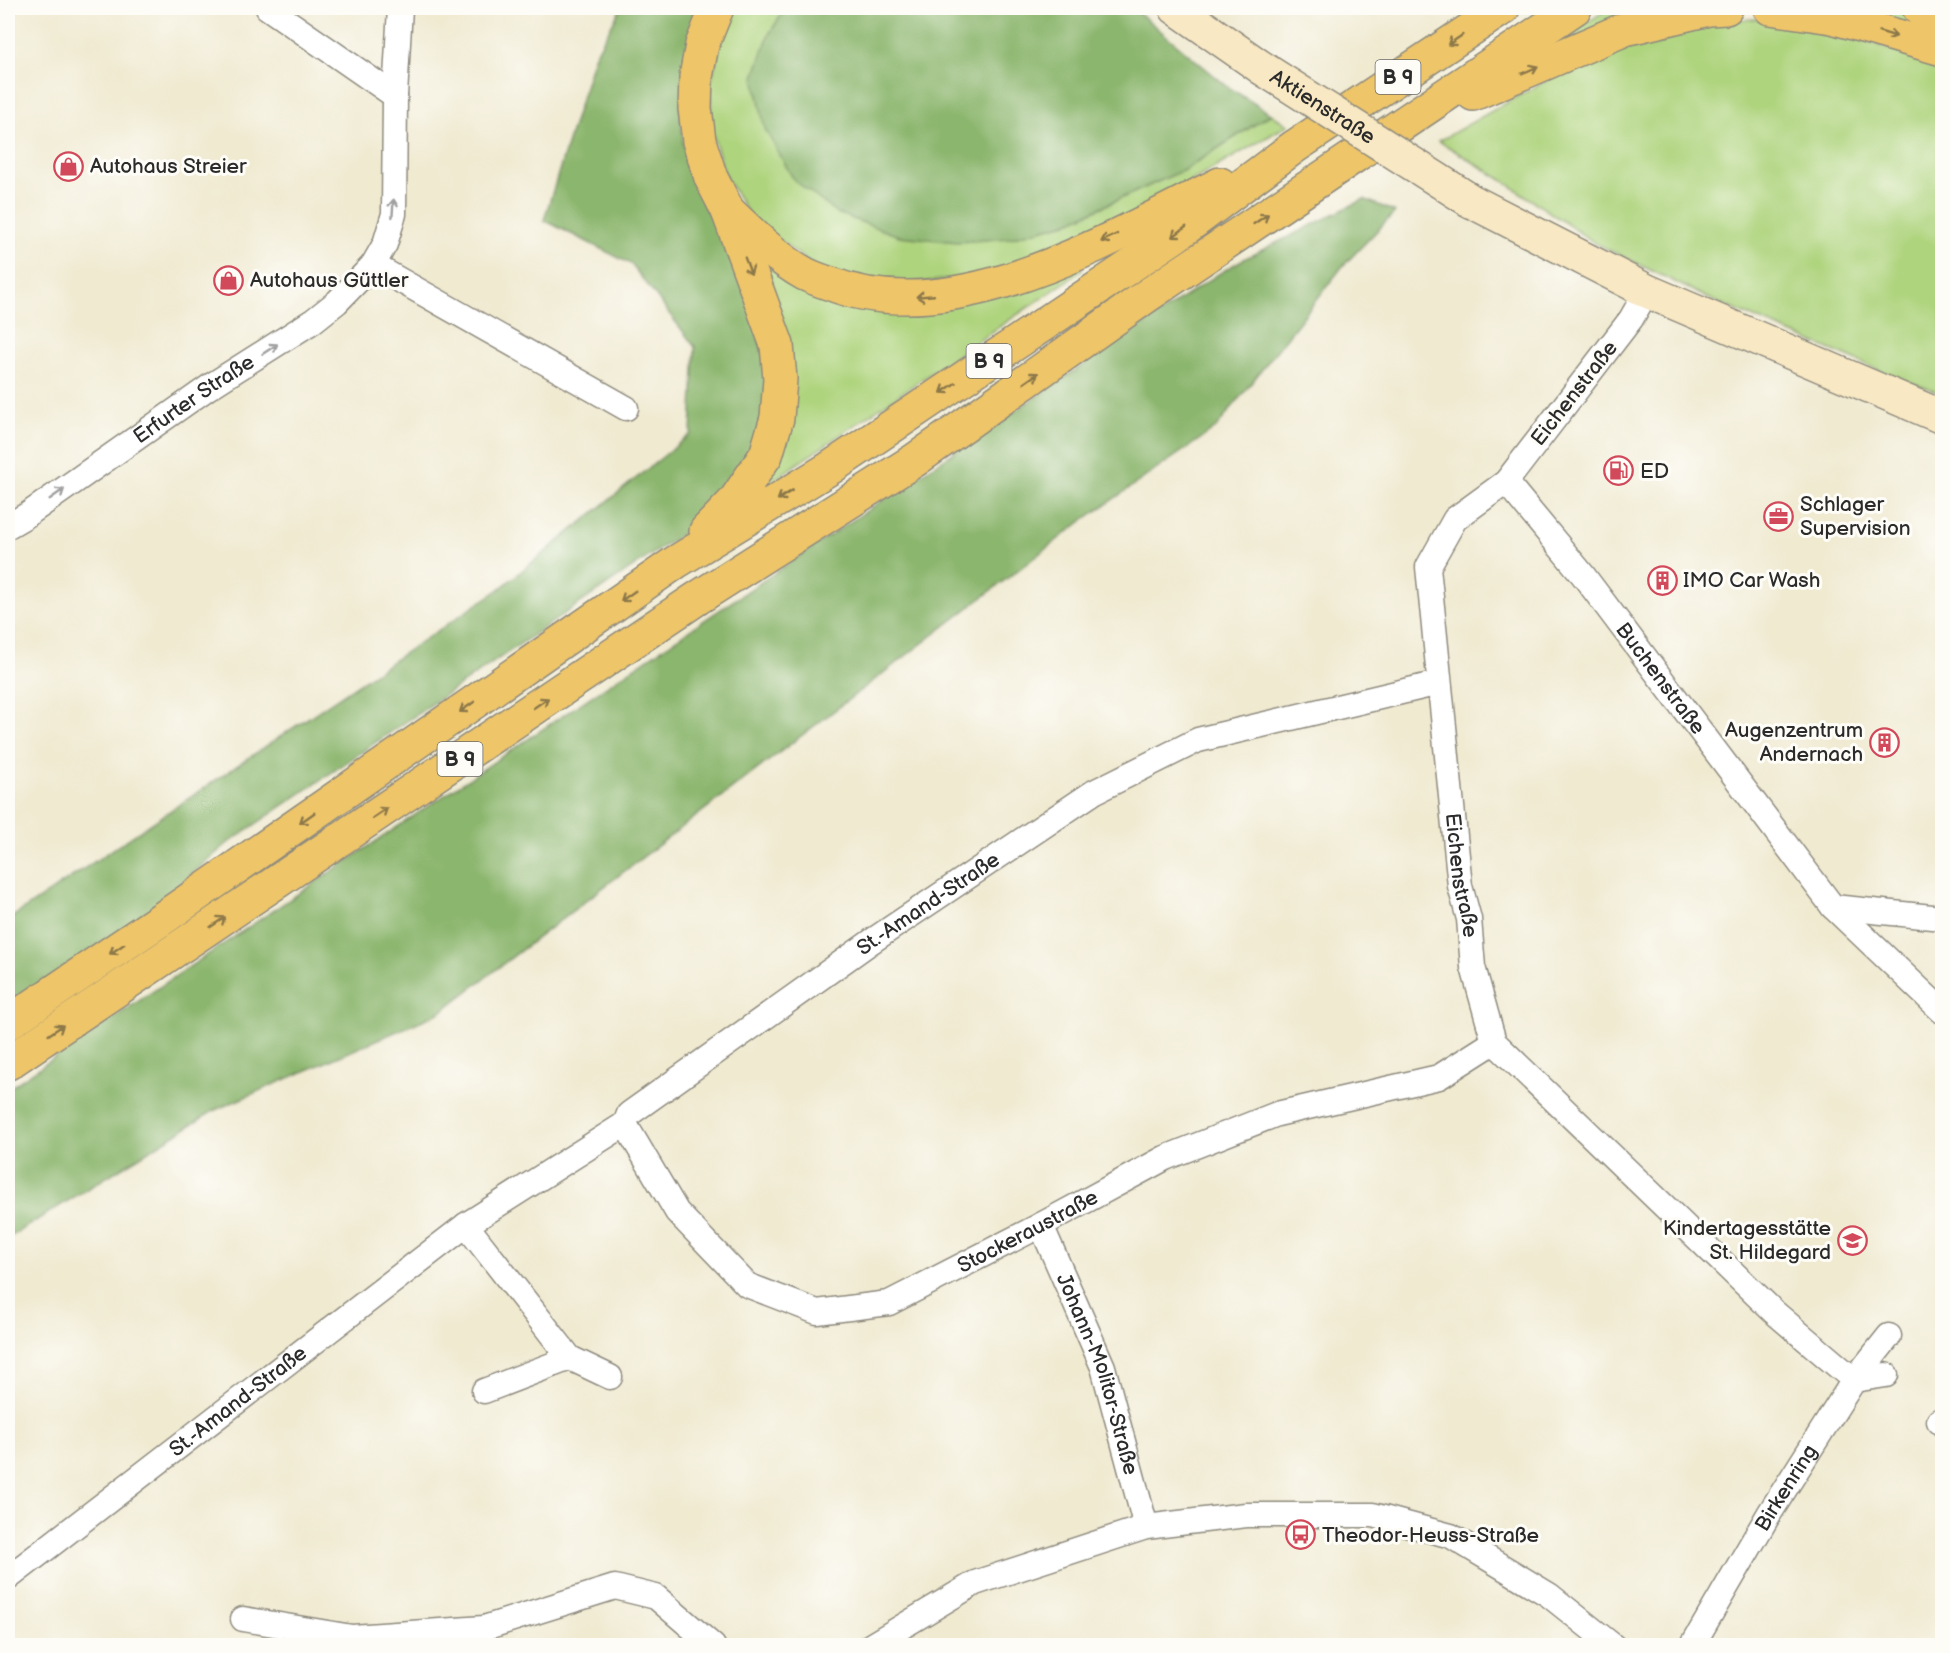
<svg xmlns="http://www.w3.org/2000/svg" width="1950" height="1653" viewBox="0 0 1950 1653" font-family="'Balsamiq Sans',sans-serif">
  <rect width="100%" height="100%" fill="#fdfcf7"/>
  <filter id="ink" filterUnits="userSpaceOnUse"><feTurbulence type="fractalNoise" baseFrequency=".0167" numOctaves="2"/><feDisplacementMap in="SourceGraphic" scale="12" xChannelSelector="R" yChannelSelector="G"/><feConvolveMatrix kernelMatrix="1 2 1 2 8 2 1 2 1" color-interpolation-filters="sRGB"/></filter>
  <filter id="wash" filterUnits="userSpaceOnUse"><feTurbulence type="fractalNoise" baseFrequency=".008" numOctaves="4" result="noise"/><feDisplacementMap in="SourceGraphic" scale="24" xChannelSelector="R" yChannelSelector="G"/><feGaussianBlur stdDeviation="1.35" result="paint"/><feColorMatrix in="noise" values="0 0 0 0 0 0 0 0 0 0 0 0 0 0 0 0 0 1.4 0 .05"/><feComposite in="paint" operator="in"/></filter>
  <g filter="url(#wash)">
    <rect width="100%" height="100%" fill="#f0ead1"/>
    <g fill="#afd47e" stroke="#6d8054" stroke-width="1.5">
      <path d="M 736,8 L 786,8 L 769,34 L 1010,238 L 1066,223 L 1184,170 L 1271,114 L 1288,125 L 1101,234 L 1020,267 L 900,288 L 819,270 L 751,218 L 726,178 L 712,132 L 710,87 L 722,37 Z"/>
      <path d="M 1609,8 L 1677,8 L 1560,41 Z"/>
      <path d="M 1831,8 L 1904,8 L 1920,27 Z"/>
      <path d="M 1770,18 L 1838,30 L 1942,69 L 1942,394 L 1884,372 L 1714,301 L 1595,243 L 1502,180 L 1439,141 C 1509,102 1579,57 1656,34 C 1693,23 1731,20 1770,18 Z"/>
      <path d="M 760,253 L 822,293 L 1079,265 L 1083,270 L 769,483 L 765,476 Z"/>
    </g>
    <g fill="#8bb66d" stroke="#5b704c" stroke-width="1.5">
      <path d="M 621,8 L 702,8 L 680,107 L 684,150 L 700,195 L 749,297 L 772,392 L 761,440 L 736,486 L 689,529 L 228,843 L 150,910 L 8,1006 L 8,920 L 498,590 L 691,434 L 695,347 L 631,264 L 544,220 L 594,57 Z"/>
      <path d="M 786,8 L 1133,8 L 1228,87 L 1271,114 L 1184,170 L 1066,223 L 1010,238 L 958,242 L 899,236 L 837,213 L 794,180 L 765,129 L 754,77 L 769,34 Z"/>
      <path d="M 1364,199 L 1395,212 L 1342,267 L 1216,428 L 1082,521 L 439,1013 L 215,1110 L 8,1238 L 8,1089 L 1217,275 L 1240,261 Z"/>
    </g>
  </g>
  <g filter="url(#ink)">
    <g fill="none" stroke-linecap="round" stroke-linejoin="round">
      <defs>
        <g id="street">
          <path d="M 268,8 L 395,96"/>
          <path d="M 373,265 L 626,408"/>
          <path id="s1" d="M 1647,291 L 1631,319 L 1506,482 L 1455,519 L 1428,567 L 1460,886 L 1469,919 L 1473,967 L 1494,1042 L 1774,1312 L 1854,1380 L 1886,1375"/>
          <path id="s2" d="M 1506,482 L 1583,575 L 1833,907 L 1942,1011"/>
          <path id="s3" d="M 8,526 L 27,515 L 209,387 L 313,321 L 337,302 L 373,265 L 385,244 L 394,214 L 395,96 L 400,8"/>
          <path d="M 1833,907 L 1942,918"/>
          <path id="s4" d="M 625,1124 L 677,1212 L 747,1285 L 817,1312 L 889,1303 L 1041,1225 L 1165,1158 L 1277,1114 L 1439,1077 L 1494,1042"/>
          <path d="M 466,1225 L 570,1358 L 610,1377"/>
          <path id="s5" d="M 1041,1225 L 1103,1367 L 1146,1527"/>
          <path d="M 484,1391 L 570,1358"/>
          <path d="M 1939,1421 L 1942,1424"/>
          <path id="s6" d="M 8,1578 L 466,1225 L 625,1124 L 629,1114 L 872,941 L 1094,792 L 1198,740 L 1439,683"/>
          <path d="M 243,1619 L 352,1637 L 484,1628 L 615,1587 L 656,1597 L 713,1646"/>
          <path d="M 870,1646 L 975,1583 L 1146,1527 L 1246,1515 L 1373,1515 L 1451,1536 L 1549,1595 L 1613,1646"/>
          <path id="s7" d="M 1692,1646 L 1769,1514 L 1854,1380 L 1889,1336"/>
        </g>
        <g id="secondary">
          <path d="M 1176,8 L 1262,68"/>
          <path d="M 1471,201 L 1647,291 L 1942,417"/>
        </g>
        <g id="highway">
          <path d="M 1770,8 L 1832,17 L 1942,49"/>
          <path d="M 1919,8 L 1942,35"/>
          <path d="M 1473,94 L 1625,29 L 1709,9 L 1726,8"/>
          <path d="M 728,211 C 752,234 776,258 805,274 C 813,278 822,281 831,284 C 956,332 1110,238 1220,184"/>
          <path d="M 706,531 L 734,502 L 766,455 L 777,418 L 780,379 L 777,345 L 728,211 L 711,178 L 699,141 L 695,108 L 696,77 L 702,45 L 717,8"/>
          <path d="M 8,1023 L 166,916 L 676,562 L 830,468 L 1175,236 L 1294,147 L 1503,8"/>
          <path d="M 8,1063 L 696,599 L 915,460 L 1148,295 L 1575,8"/>
        </g>
      </defs>
      <use href="#street" stroke="#8e8a7e" stroke-width="27"/>
      <use href="#secondary" stroke="#8e8a7e" stroke-width="36"/>
      <use href="#highway" stroke="#8e8a7e" stroke-width="36"/>
      <use href="#street" stroke="#fff" stroke-width="24"/>
      <use href="#secondary" stroke="#f8e8c3" stroke-width="33"/>
      <use href="#highway" stroke="#eec569" stroke-width="33"/>
      <defs>
        <g id="secondary-bridge">
          <path id="s8" d="M 1262,68 L 1471,201"/>
        </g>
      </defs>
      <use href="#secondary-bridge" stroke="#8e8a7e" stroke-width="36" stroke-linecap="butt"/>
      <use href="#secondary-bridge" stroke="#f8e8c3" stroke-width="33"/>
    </g>
    <defs><path id="oneway-shaft" d="M-6 0H5M1.5-3L5.5 0L1.5 3" fill="none" stroke-width="1.6" stroke-linecap="round" stroke-linejoin="round" transform="scale(1.5)"/></defs>
    <g stroke="#8c784a">
      <use href="#oneway-shaft" transform="translate(1888 34) rotate(16)"/>
      <use href="#oneway-shaft" transform="translate(1455 40) rotate(146)"/>
      <use href="#oneway-shaft" transform="translate(1530 70) rotate(-23)"/>
      <use href="#oneway-shaft" transform="translate(1261 219) rotate(-34)"/>
      <use href="#oneway-shaft" transform="translate(1179 232) rotate(144)"/>
      <use href="#oneway-shaft" transform="translate(1109 238) rotate(154)"/>
      <use href="#oneway-shaft" transform="translate(748 266) rotate(69)"/>
      <use href="#oneway-shaft" transform="translate(925 296) rotate(175)"/>
      <use href="#oneway-shaft" transform="translate(1031 378) rotate(-35)"/>
      <use href="#oneway-shaft" transform="translate(948 388) rotate(146)"/>
      <use href="#oneway-shaft" transform="translate(785 495) rotate(148)"/>
      <use href="#oneway-shaft" transform="translate(628 596) rotate(145)"/>
      <use href="#oneway-shaft" transform="translate(541 703) rotate(-34)"/>
      <use href="#oneway-shaft" transform="translate(467 707) rotate(145)"/>
      <use href="#oneway-shaft" transform="translate(380 813) rotate(-34)"/>
      <use href="#oneway-shaft" transform="translate(307 818) rotate(145)"/>
      <use href="#oneway-shaft" transform="translate(218 922) rotate(-34)"/>
      <use href="#oneway-shaft" transform="translate(117 949) rotate(146)"/>
      <use href="#oneway-shaft" transform="translate(56 1030) rotate(-34)"/>
    </g>
    <g stroke="#a0a0a0">
      <use href="#oneway-shaft" transform="translate(393 208) rotate(-86)"/>
      <use href="#oneway-shaft" transform="translate(270 349) rotate(-33)"/>
      <use href="#oneway-shaft" transform="translate(57 494) rotate(-35)"/>
    </g>
  </g>
  <defs>
    <symbol id="shop-ring" viewBox="-11 -11 22 22"><circle r="9.5" fill="#fdfcf7" stroke="#d1495b" stroke-width="1.5"/><path d="M-5-2.5h2.3a2.7 3.5 0 0 1 5.4 0H5L5.5 6h-11ZM-1.5-2.5h3a1.5 2.3 0 0 0-3 0Z" fill="#d1495b"/></symbol>
    <symbol id="fuel-ring" viewBox="-11 -11 22 22"><circle r="9.5" fill="#fdfcf7" stroke="#d1495b" stroke-width="1.5"/><path d="M-5.5-6h7V0h2V4h1.3V-2.5L3-4.5l.8-.8L6-3V5H2.5V1h-1V6h-7ZM-4.2-4.7v3.2H.2V-4.7Z" fill="#d1495b"/></symbol>
    <symbol id="office-ring" viewBox="-11 -11 22 22"><circle r="9.5" fill="#fdfcf7" stroke="#d1495b" stroke-width="1.5"/><path d="M-6-3h4V-5.5h4V-3h4V5H-6ZM-1-4.5V-3h2v-1.5ZM-6 0V1H6V0Z" fill="#d1495b"/></symbol>
    <symbol id="building-ring" viewBox="-11 -11 22 22"><circle r="9.5" fill="#fdfcf7" stroke="#d1495b" stroke-width="1.5"/><path d="M-4-6H4V6H1V3H-1V6H-4ZM-2.5-4.3h1.7v1.8h-1.7ZM.8-4.3h1.7v1.8H.8ZM-2.5-1h1.7V.8h-1.7ZM.8-1h1.7V.8H.8Z" fill="#d1495b"/></symbol>
    <symbol id="school-ring" viewBox="-11 -11 22 22"><circle r="9.5" fill="#fdfcf7" stroke="#d1495b" stroke-width="1.5"/><path d="M0-5L7-2L0 1L-7-2ZM-4 1L0 2.5L4 1V4Q0 6-4 4Z" fill="#d1495b"/></symbol>
    <symbol id="bus-ring" viewBox="-11 -11 22 22"><circle r="9.5" fill="#fdfcf7" stroke="#d1495b" stroke-width="1.5"/><path d="M-5-6H5V4H4V6H2V4H-2V6H-4V4H-5ZM-3.5-4V0h7V-4ZM-3.5 1.2v1.5H-2V1.2ZM2 1.2v1.5H3.5V1.2Z" fill="#d1495b"/></symbol>
  </defs>
  <g fill-rule="evenodd">
    <use href="#shop-ring" x="52" y="150" width="33" height="33"/>
    <use href="#shop-ring" x="212" y="264" width="33" height="33"/>
    <use href="#fuel-ring" x="1602" y="454" width="33" height="33"/>
    <use href="#office-ring" x="1762" y="500" width="33" height="33"/>
    <use href="#building-ring" x="1646" y="564" width="33" height="33"/>
    <use href="#building-ring" x="1868" y="726" width="33" height="33"/>
    <use href="#school-ring" x="1836" y="1224" width="33" height="33"/>
    <use href="#bus-ring" x="1284" y="1518" width="33" height="33"/>
  </g>
  <g text-anchor="middle" stroke-width="6" stroke-linejoin="round" paint-order="stroke">
    <g fill="#fdfcf7" stroke="#6a6a68" stroke-width="1.5">
      <rect x="1375.5" y="60" width="45" height="34" rx="4.5"/>
      <rect x="966.5" y="344" width="45" height="34" rx="4.5"/>
      <rect x="437.5" y="742" width="45" height="34" rx="4.5"/>
    </g>
    <g font-size="20" font-weight="bold" fill="#2b2b2b">
      <text x="1398" y="84">B 9</text>
      <text x="989" y="368">B 9</text>
      <text x="460" y="766">B 9</text>
    </g>
    <g font-size="21" fill="#2b2b2b" stroke="#fdfcf7">
      <text dy="7" stroke="none"><textPath href="#s8" startOffset="72">Aktienstraße</textPath></text>
      <text transform="translate(1574 393) rotate(-52)" y="7">Eichenstraße</text>
      <text dy="7" stroke="none"><textPath href="#s3" startOffset="225">Erfurter Straße</textPath></text>
      <text dy="7" stroke="none"><textPath href="#s2" startOffset="250">Buchenstraße</textPath></text>
      <text dy="7" stroke="none"><textPath href="#s1" startOffset="666">Eichenstraße</textPath></text>
      <text dy="7" stroke="none"><textPath href="#s6" startOffset="1143">St.-Amand-Straße</textPath></text>
      <text dy="7" stroke="none"><textPath href="#s4" startOffset="507">Stockeraustraße</textPath></text>
      <text dy="7" stroke="none"><textPath href="#s5" startOffset="160">Johann-Molitor-Straße</textPath></text>
      <text dy="7" stroke="none"><textPath href="#s6" startOffset="290">St.-Amand-Straße</textPath></text>
      <text dy="7" stroke="none"><textPath href="#s7" startOffset="184">Birkenring</textPath></text>
    </g>
    <g font-size="21" fill="#2b2b2b" stroke="#fdfcf7" text-anchor="start">
      <text x="90" y="173">Autohaus Streier</text>
      <text x="250" y="287">Autohaus Güttler</text>
      <text x="1640" y="478">ED</text>
      <text x="1800" y="511">Schlager<tspan x="1800" dy="24">Supervision</tspan></text>
      <text x="1683" y="587">IMO Car Wash</text>
      <text x="1863" y="737" text-anchor="end">Augenzentrum<tspan x="1863" dy="24">Andernach</tspan></text>
      <text x="1831" y="1235" text-anchor="end">Kindertagesstätte<tspan x="1831" dy="24">St. Hildegard</tspan></text>
      <text x="1322" y="1542">Theodor-Heuss-Straße</text>
    </g>
  </g>
  <rect width="1950" height="1653" fill="none" stroke="#fdfcf7" stroke-width="30"/>
</svg>
